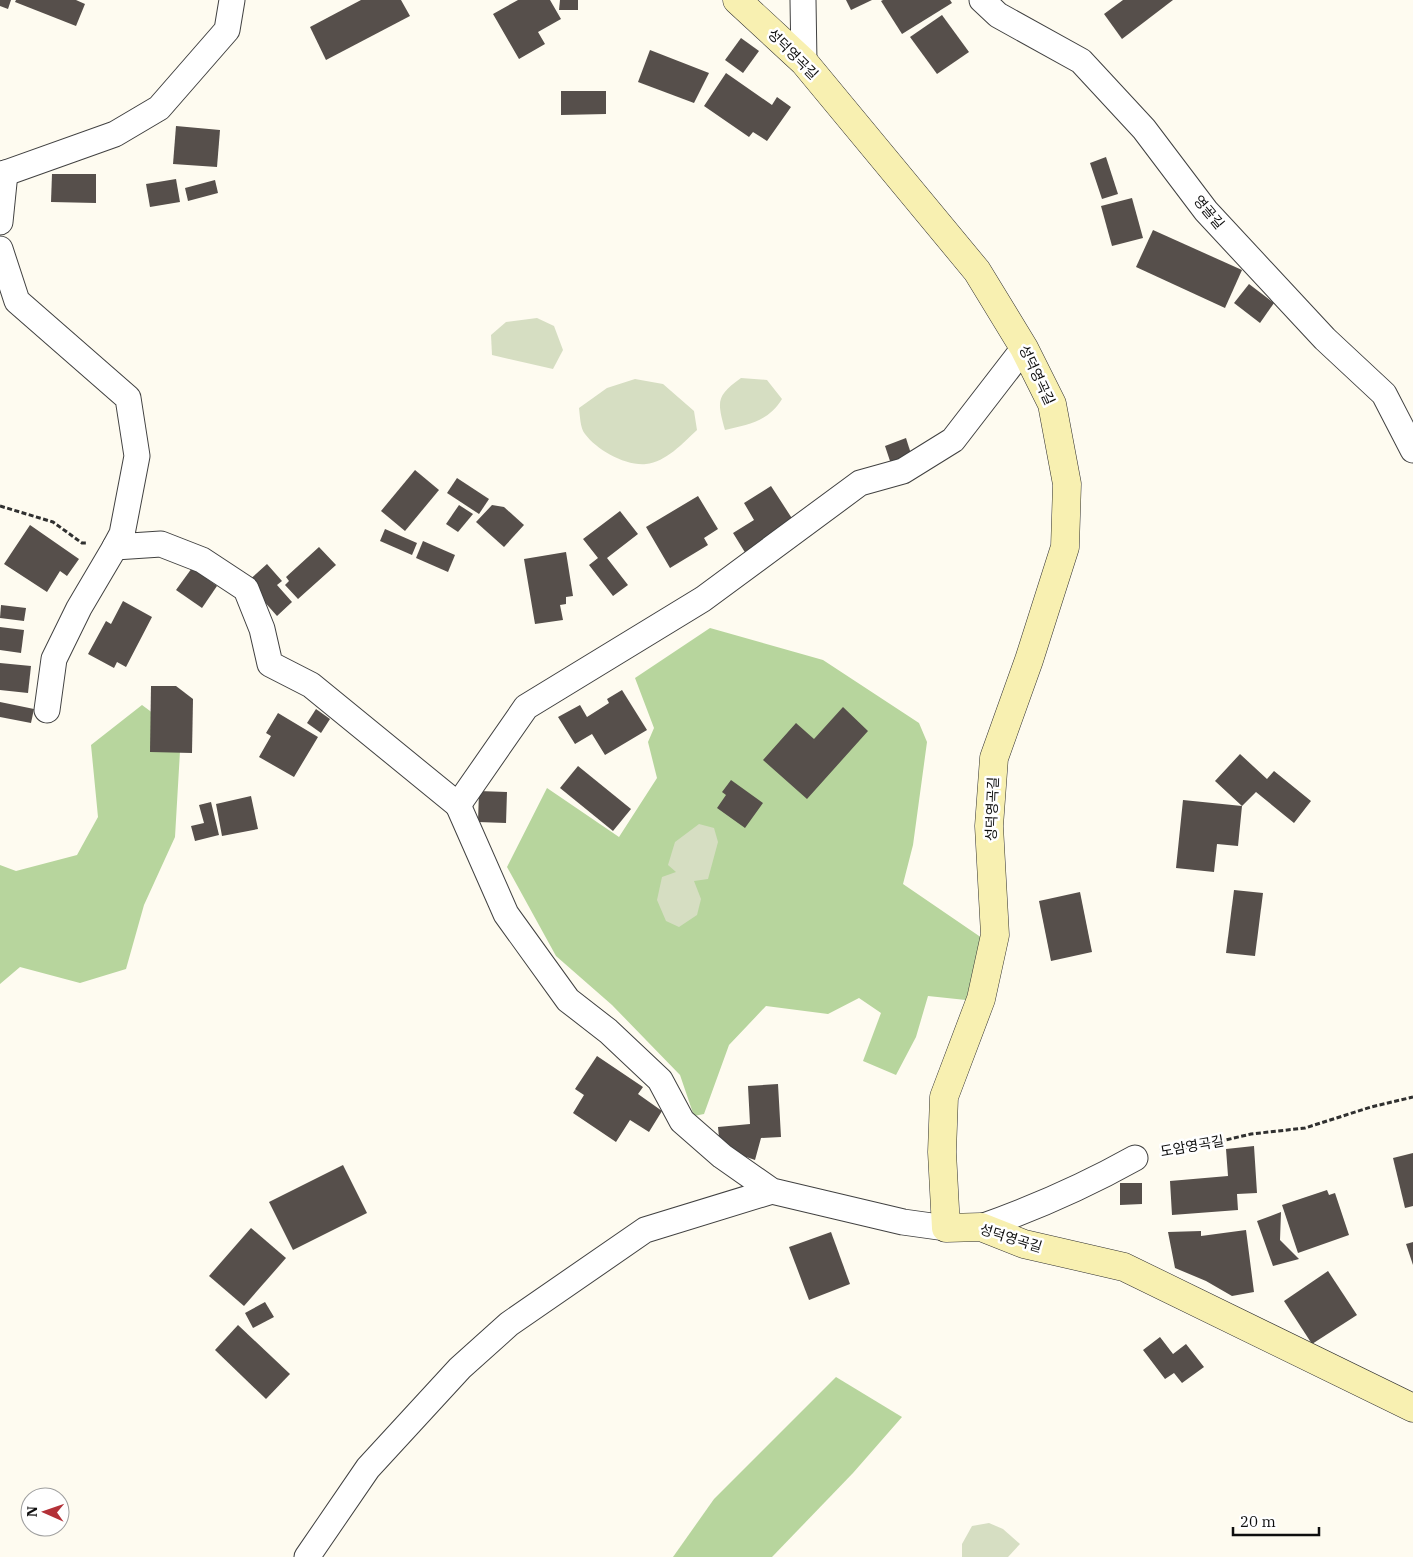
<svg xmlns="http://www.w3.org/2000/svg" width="1413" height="1557" viewBox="0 0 1413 1557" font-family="'IBM Plex Serif','Noto Sans KR',serif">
  <rect width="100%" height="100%" fill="#fefbf0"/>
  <g fill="#b7d59d">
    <path d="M 710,628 L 823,660 L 919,723 L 927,742 L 913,845 L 903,884 L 982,938 L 966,1000 L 928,996 L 916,1037 L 896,1075 L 863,1061 L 881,1013 L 859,998 L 828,1014 L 766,1006 L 729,1045 L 704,1114 L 694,1116 L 680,1075 L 612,1005 L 556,956 L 507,867 L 547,788 L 619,837 L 657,778 L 648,742 L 654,728 L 635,678 Z"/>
    <path d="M 142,705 L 181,734 L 175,837 L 144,905 L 126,969 L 80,983 L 20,967 L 0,984 L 0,865 L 16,871 L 77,855 L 98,817 L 91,745 Z"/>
    <path d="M 836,1377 L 902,1417 L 853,1473 L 772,1557 L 673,1557 L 714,1499 Z"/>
  </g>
  <g fill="#d6dec2">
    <path d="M 537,318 L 554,326 L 563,350 L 553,369 L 492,355 L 491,335 L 506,322 Z"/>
    <path d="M 741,378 L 767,380 L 782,399 C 769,421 748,425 725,430 C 717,401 716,396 741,378 Z"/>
    <path d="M 635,379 L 663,384 L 694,411 L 697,430 C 683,443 666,462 646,464 C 625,466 597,450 585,434 C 580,428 580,415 579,408 L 607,388 Z"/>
    <path d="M 699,824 L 714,828 L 718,842 L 708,879 L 694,881 L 701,899 L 697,915 L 679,927 L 666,921 L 657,900 L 662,877 L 676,872 L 668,865 L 675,842 Z"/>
    <path d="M 989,1523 L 1003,1529 L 1020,1544 L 1008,1557 L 962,1557 L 962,1544 L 972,1526 Z"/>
  </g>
  <g fill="#564f4b">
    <path d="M 0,0 L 11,0 L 8,9 L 0,6 Z"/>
    <path d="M 16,0 L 76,0 L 85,4 L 76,26 L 15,2 Z"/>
    <path d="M 361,0 L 401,0 L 410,16 L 326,60 L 310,27 Z"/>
    <path d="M 518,0 L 550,0 L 561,19 L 538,32 L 545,44 L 519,59 L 493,14 Z"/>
    <path d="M 560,0 L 578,0 L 578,10 L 559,10 Z"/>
    <path d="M 846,0 L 872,0 L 851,10 Z"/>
    <path d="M 883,0 L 950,0 L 952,3 L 902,34 L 881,1 Z"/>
    <path d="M 1123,0 L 1173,0 L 1122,39 L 1104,14 Z"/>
    <path d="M 942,15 L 969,52 L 937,74 L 910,37 Z"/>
    <path d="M 741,38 L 759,51 L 743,73 L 725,60 Z"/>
    <path d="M 650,50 L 709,73 L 694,103 L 638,82 Z"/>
    <path d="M 726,73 L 772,105 L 777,97 L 791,107 L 767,141 L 753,132 L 749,137 L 704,106 Z"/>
    <path d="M 561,91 L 606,91 L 606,114 L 561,115 Z"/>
    <path d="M 176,126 L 220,130 L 217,167 L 173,164 Z"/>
    <path d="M 1106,157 L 1118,194 L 1102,199 L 1090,163 Z"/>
    <path d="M 52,174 L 96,174 L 96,203 L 51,202 Z"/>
    <path d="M 176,179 L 180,202 L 150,207 L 146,184 Z"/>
    <path d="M 215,180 L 218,193 L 188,201 L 185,188 Z"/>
    <path d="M 1132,198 L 1143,238 L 1112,246 L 1101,206 Z"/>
    <path d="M 1153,230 L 1242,270 L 1225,308 L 1136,267 Z"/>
    <path d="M 1249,284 L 1274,303 L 1260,323 L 1234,303 Z"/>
    <path d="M 906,438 L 912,457 L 891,464 L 885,446 Z"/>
    <path d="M 415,470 L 439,490 L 405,531 L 381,511 Z"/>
    <path d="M 457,478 L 489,499 L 479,514 L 447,493 Z"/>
    <path d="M 771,486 L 795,523 L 746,554 L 733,533 L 754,520 L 744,503 Z"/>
    <path d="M 698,496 L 718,529 L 704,538 L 708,545 L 670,568 L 646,527 Z"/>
    <path d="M 459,505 L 473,514 L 458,532 L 446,524 Z"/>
    <path d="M 492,505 L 504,507 L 524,525 L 504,547 L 476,522 Z"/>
    <path d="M 620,511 L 638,534 L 607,558 L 628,585 L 613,596 L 589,565 L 598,558 L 583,539 Z"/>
    <path d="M 30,525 L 79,559 L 67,576 L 60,571 L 47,592 L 4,564 Z"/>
    <path d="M 385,529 L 417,543 L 412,555 L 380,541 Z"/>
    <path d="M 423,541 L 455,555 L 448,572 L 416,558 Z"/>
    <path d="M 319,547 L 336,565 L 298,599 L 285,585 L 289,581 L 286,577 Z"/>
    <path d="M 566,552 L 573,596 L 566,597 L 566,604 L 560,605 L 563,620 L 535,624 L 524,559 Z"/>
    <path d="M 267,564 L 282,581 L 277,585 L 292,602 L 277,616 L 247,582 Z"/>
    <path d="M 192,568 L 217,586 L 202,608 L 176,590 Z"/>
    <path d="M 123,601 L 152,617 L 126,667 L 117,662 L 114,668 L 88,654 L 106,621 L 111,624 Z"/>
    <path d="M 1,605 L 26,608 L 24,621 L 0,618 Z"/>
    <path d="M 0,627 L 24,630 L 21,653 L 0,650 Z"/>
    <path d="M 0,663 L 31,666 L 28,693 L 0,690 Z"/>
    <path d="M 151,686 L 176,686 L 193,699 L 192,753 L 150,752 Z"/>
    <path d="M 622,690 L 647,730 L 605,755 L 592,734 L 575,744 L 558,717 L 580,705 L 587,717 L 609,703 L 607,699 Z"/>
    <path d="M 0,702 L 34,709 L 31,723 L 0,717 Z"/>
    <path d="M 843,707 L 868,731 L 807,799 L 763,760 L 796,723 L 814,739 Z"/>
    <path d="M 316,709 L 330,719 L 321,733 L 307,723 Z"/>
    <path d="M 278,713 L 318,737 L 294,777 L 259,757 L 271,736 L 266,733 Z"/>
    <path d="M 1240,754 L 1267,779 L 1274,771 L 1311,801 L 1294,823 L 1256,792 L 1242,806 L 1238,846 L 1217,844 L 1214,872 L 1176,868 L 1183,800 L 1242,806 L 1215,781 Z"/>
    <path d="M 578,766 L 631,809 L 613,831 L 560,788 Z"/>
    <path d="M 731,780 L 763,803 L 745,828 L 717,808 L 726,795 L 722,792 Z"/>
    <path d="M 479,791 L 507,792 L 506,823 L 478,822 Z"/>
    <path d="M 251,796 L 258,829 L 222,836 L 216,804 Z"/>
    <path d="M 211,802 L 219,835 L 195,841 L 191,826 L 204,823 L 199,805 Z"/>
    <path d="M 1234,890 L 1263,893 L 1255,956 L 1226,953 Z"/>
    <path d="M 1080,892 L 1092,952 L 1051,961 L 1039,901 Z"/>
    <path d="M 597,1056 L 643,1087 L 638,1094 L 662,1111 L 649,1132 L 630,1120 L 616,1142 L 573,1113 L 584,1095 L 575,1089 Z"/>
    <path d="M 778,1084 L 781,1137 L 761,1138 L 755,1160 L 720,1148 L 718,1127 L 750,1124 L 748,1086 Z"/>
    <path d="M 1254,1146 L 1257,1193 L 1237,1194 L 1238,1210 L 1172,1215 L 1170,1181 L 1228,1176 L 1226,1149 Z"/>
    <path d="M 1413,1153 L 1413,1206 L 1405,1208 L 1393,1158 Z"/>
    <path d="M 343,1165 L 367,1213 L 293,1250 L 269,1202 Z"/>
    <path d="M 1120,1183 L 1142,1183 L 1142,1204 L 1120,1205 Z"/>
    <path d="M 1327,1190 L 1329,1195 L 1335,1193 L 1349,1235 L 1298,1253 L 1282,1205 Z"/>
    <path d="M 1281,1212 L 1280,1240 L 1299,1259 L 1273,1266 L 1257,1221 Z"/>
    <path d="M 251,1228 L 286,1258 L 244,1306 L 209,1276 Z"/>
    <path d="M 1246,1230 L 1254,1292 L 1232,1296 L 1206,1281 L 1175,1268 L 1168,1232 L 1201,1231 L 1201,1236 Z"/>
    <path d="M 831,1232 L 850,1284 L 809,1300 L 789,1247 Z"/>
    <path d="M 1413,1242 L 1413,1265 L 1406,1244 Z"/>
    <path d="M 1328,1271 L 1357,1315 L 1312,1344 L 1284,1301 Z"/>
    <path d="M 265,1302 L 274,1317 L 253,1328 L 245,1313 Z"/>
    <path d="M 238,1325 L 290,1374 L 266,1399 L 215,1350 Z"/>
    <path d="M 1160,1337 L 1173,1354 L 1186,1344 L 1204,1367 L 1182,1383 L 1174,1373 L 1165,1379 L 1143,1350 Z"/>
  </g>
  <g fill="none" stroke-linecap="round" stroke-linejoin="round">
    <defs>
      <g id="street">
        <path d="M 803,0 L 804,62"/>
        <path d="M 982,0 L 998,15 L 1081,61 L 1144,129 L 1206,211 L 1325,339 L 1384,394 L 1413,450"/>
        <path d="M 0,175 L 115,134 L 159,108 L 227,30 L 232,0"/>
        <path d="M 0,222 L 5,173"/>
        <path d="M 0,249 L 17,301 L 128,398 L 137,456 L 122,534 L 115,547 L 161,544 L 202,560 L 246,589 L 262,629 L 270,664 L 311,685 L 458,805 L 526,707 L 703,599 L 860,483 L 903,471 L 953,440 L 1024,348"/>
        <path d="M 47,710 L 54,659 L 79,608 L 115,547"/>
        <path d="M 458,805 L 506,914 L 568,1000 L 608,1031 L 660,1080 L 682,1121 L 722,1156 L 772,1191 L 903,1222 L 946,1228"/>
        <path d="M 981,1227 C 1035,1208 1085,1186 1135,1158"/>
        <path d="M 307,1557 L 368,1468 L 460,1368 L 509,1324 L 645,1230 L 772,1191"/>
      </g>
      <path id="secondary" d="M 737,0 L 804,62 L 977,271 L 1024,348 L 1052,404 L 1067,484 L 1065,547 L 1029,660 L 994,758 L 989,826 L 995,935 L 981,999 L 944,1097 L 942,1152 L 946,1228 L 981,1227 L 1024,1244 L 1124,1267 L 1413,1408"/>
    </defs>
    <use href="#street" stroke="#414141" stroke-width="27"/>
    <use href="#secondary" stroke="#303030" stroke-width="29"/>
    <g stroke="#303030" stroke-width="3" stroke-dasharray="5 2.5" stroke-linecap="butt">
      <path d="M 0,506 L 53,522 L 82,543 L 87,543"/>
      <path d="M 1160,1150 L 1200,1146 L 1251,1134 L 1305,1128 L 1371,1107 L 1413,1097"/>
    </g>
    <use href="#street" stroke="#fff" stroke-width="25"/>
    <use href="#secondary" stroke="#f8f0b1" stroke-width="28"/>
  </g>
  <g text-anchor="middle" stroke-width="5" stroke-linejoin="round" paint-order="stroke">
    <g font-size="14" fill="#0e0e0e" stroke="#fff">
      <text transform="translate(793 54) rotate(45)" y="5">성덕영곡길</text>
      <text transform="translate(1209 212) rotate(50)" y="5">영골길</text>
      <text transform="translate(1037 375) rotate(65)" y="5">성덕영곡길</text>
      <text transform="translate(992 809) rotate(-88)" y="5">성덕영곡길</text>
      <text transform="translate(1192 1146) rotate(-10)" y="5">도암영곡길</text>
      <text transform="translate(1011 1238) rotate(17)" y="5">성덕영곡길</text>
    </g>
  </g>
  <g transform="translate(45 1512) rotate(272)"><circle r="24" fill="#ffffff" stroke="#9f9f9f"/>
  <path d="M0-4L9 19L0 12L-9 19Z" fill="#b33138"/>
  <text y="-8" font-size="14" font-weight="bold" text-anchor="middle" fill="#0e0e0e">N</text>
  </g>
  <path d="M1233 1527v8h86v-8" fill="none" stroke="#0e0e0e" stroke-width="2.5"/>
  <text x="1240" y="1527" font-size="15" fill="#0e0e0e" stroke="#ffffff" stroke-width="4" paint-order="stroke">20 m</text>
</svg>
